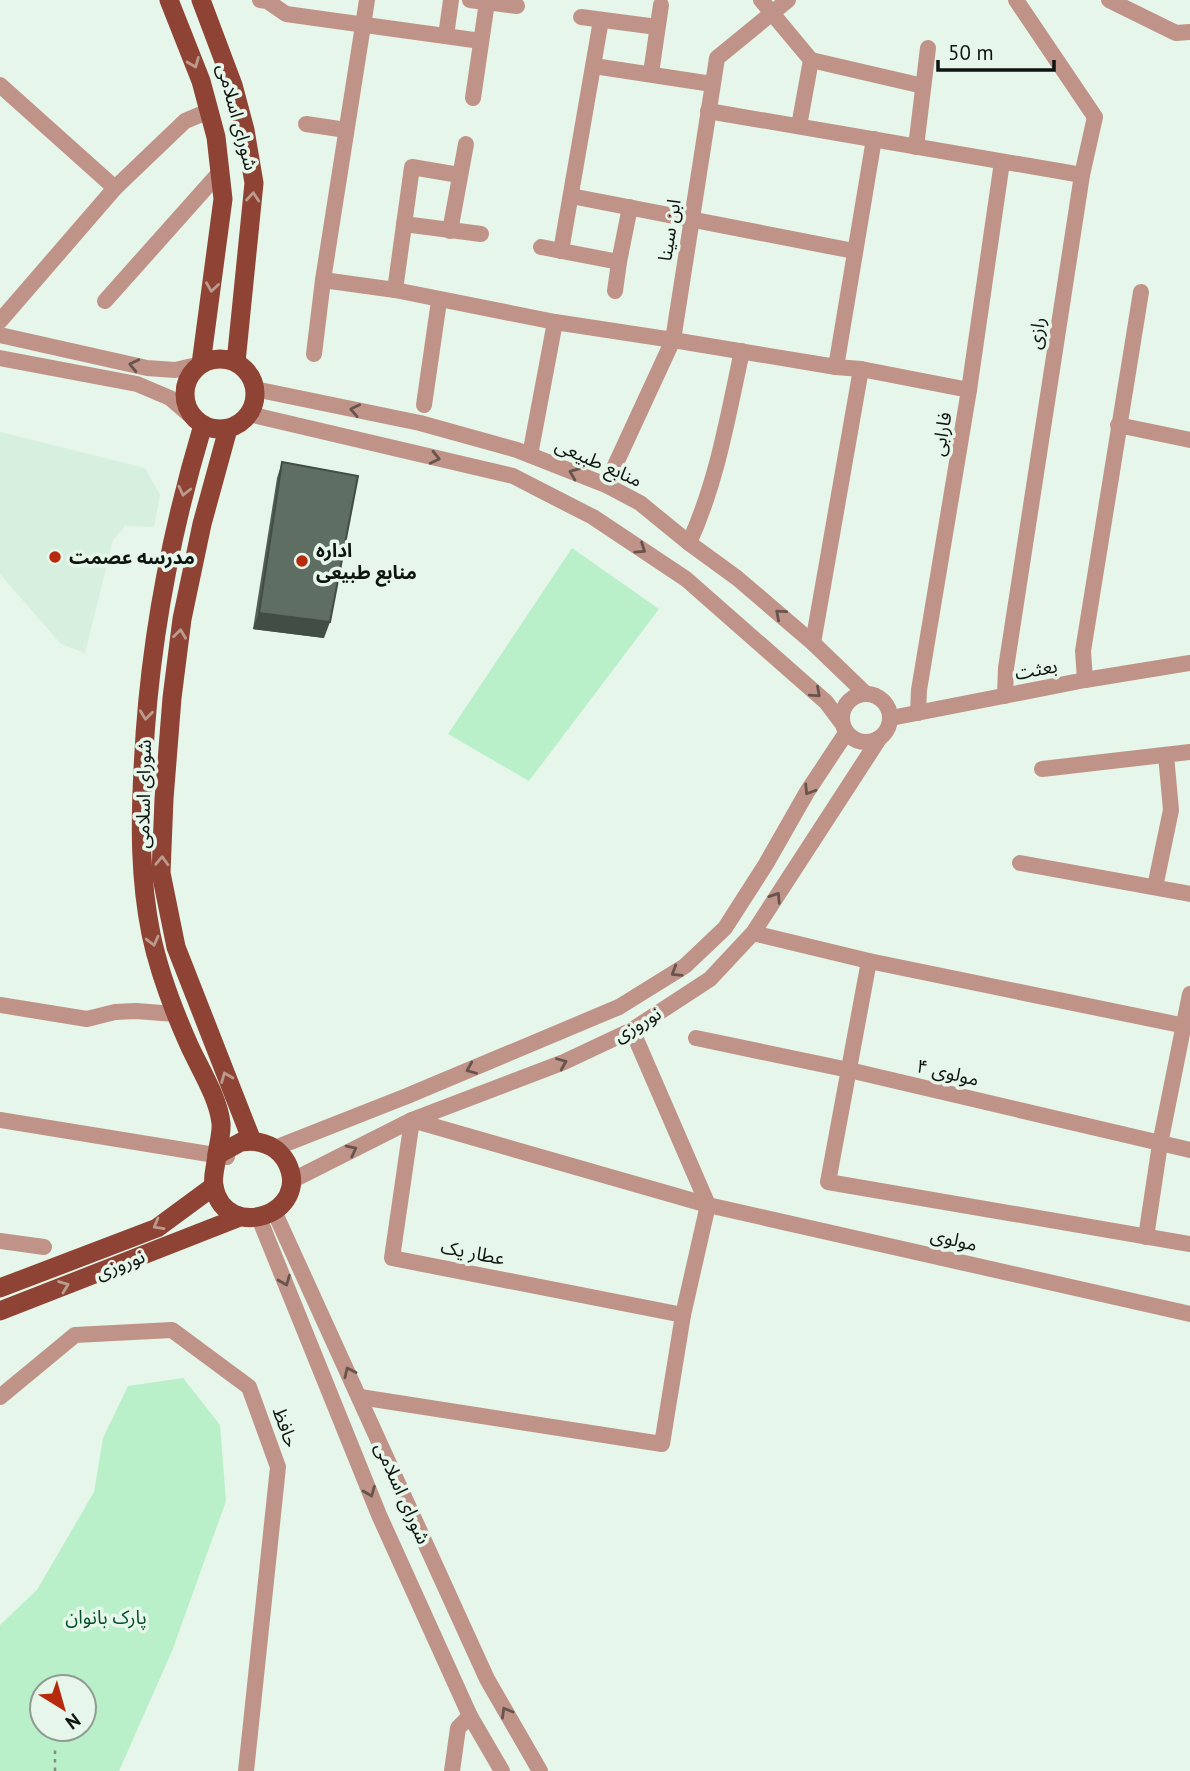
<svg xmlns="http://www.w3.org/2000/svg" width="1190" height="1771" viewBox="0 0 1190 1771" font-family="'PT Sans','Noto Sans Arabic',sans-serif">
  <rect width="100%" height="100%" fill="#e6f6ea"/>
  <path fill="#d7efde" d="M 0,432 L 145,468 L 160,495 L 154,527 L 125,526 L 113,540 L 85,653 L 61,644 L 0,574 Z"/>
  <g fill="#b9f0ca" fill-rule="evenodd">
    <path d="M 572,548 L 659,609 L 529,781 L 448,734 Z"/>
    <path d="M 183,1378 L 220,1425 L 226,1501 L 172,1651 L 119,1771 L 0,1771 L 0,1625 L 37,1590 L 94,1492 L 103,1438 L 128,1386 ZM 84,1687 L 84,1729 L 42,1729 L 42,1687 Z"/>
  </g>
  <g fill="none" stroke-linecap="round" stroke-linejoin="round">
    <path stroke="#818c84" stroke-width="2.5" stroke-dasharray="3.5 5" stroke-linecap="butt" d="M 55,1771 L 55,1749"/>
    <g stroke="#c09389" stroke-width="16">
      <path d="M 260,0 L 267,1 L 286,14 L 481,41"/>
      <path d="M 470,0 L 517,6"/>
      <path d="M 761,0 L 811,60 L 799,126"/>
      <path d="M 1109,0 L 1176,33 L 1190,32"/>
      <path d="M 581,17 L 657,27"/>
      <path d="M 446,36 L 451,0"/>
      <path d="M 811,60 L 923,86"/>
      <path d="M 594,66 L 712,84"/>
      <path d="M 651,73 L 661,5"/>
      <path d="M 0,85 L 115,188"/>
      <path d="M 473,98 L 487,2"/>
      <path d="M 708,111 L 1082,175"/>
      <path d="M 306,124 L 346,130"/>
      <path d="M 916,147 L 928,48"/>
      <path d="M 571,196 L 854,251"/>
      <path d="M 404,224 L 481,234"/>
      <path d="M 450,231 L 466,144"/>
      <path d="M 541,247 L 619,262"/>
      <path d="M 561,251 L 601,20"/>
      <path d="M 323,280 L 395,290 L 555,322 L 673,340 L 836,367 L 861,369 L 969,390"/>
      <path d="M 395,290 L 412,167 L 459,175"/>
      <path d="M 615,291 L 619,262 L 630,207"/>
      <path d="M 105,301 L 220,172"/>
      <path d="M 0,321 L 115,188 L 185,121 L 209,111"/>
      <path d="M 0,335 L 147,368 L 175,370 L 201,364"/>
      <path d="M 314,354 L 323,280 L 367,0"/>
      <path d="M 0,358 L 137,384 L 170,398 L 192,417"/>
      <path d="M 836,367 L 874,139"/>
      <path d="M 255,389 L 420,423 L 517,450 L 606,485 L 640,503 L 689,543 L 737,578 L 813,643 L 866,694"/>
      <path d="M 424,405 L 439,301"/>
      <path d="M 249,414 L 513,476 L 593,517 L 686,579 L 826,702 L 841,722"/>
      <path d="M 1118,425 L 1190,440"/>
      <path d="M 530,455 L 555,322"/>
      <path d="M 606,485 L 673,340 L 717,58 L 788,0"/>
      <path d="M 689,543 C 717,482 728,416 742,351"/>
      <path d="M 813,643 L 861,369"/>
      <path d="M 1085,680 L 1083,651 L 1141,292"/>
      <circle cx="866" cy="718" r="24"/>
      <path d="M 1005,696 L 1006,668 L 1082,175 L 1095,117 L 1016,0"/>
      <path d="M 918,713 L 919,690 L 969,390 L 1002,162"/>
      <path d="M 891,718 L 1085,680 L 1190,663"/>
      <path d="M 1042,769 L 1190,752"/>
      <path d="M 1020,863 L 1190,894"/>
      <path d="M 1155,887 L 1171,810 L 1166,755"/>
      <path d="M 753,933 L 869,961 L 1190,1027"/>
      <path d="M 869,961 L 828,1182 L 1190,1244"/>
      <path d="M 0,1005 L 87,1019 L 115,1012 L 136,1011 L 175,1014"/>
      <path d="M 696,1038 L 849,1070 L 1190,1150"/>
      <path d="M 0,1120 L 227,1157"/>
      <path d="M 275,1148 L 407,1096 L 619,1007 L 685,966 L 725,928 L 766,864 L 807,792 L 846,733"/>
      <path d="M 291,1181 L 412,1120 L 564,1062 L 632,1030 L 710,979 L 753,933 L 879,739"/>
      <path d="M 274,1211 L 487,1679 L 540,1771"/>
      <path d="M 259,1218 L 379,1515 L 470,1716 L 502,1771"/>
      <path d="M 1146,1237 L 1160,1144 L 1190,994"/>
      <path d="M 0,1241 L 44,1247"/>
      <path d="M 683,1315 L 392,1258 L 412,1120 L 708,1205 L 1190,1314"/>
      <path d="M 0,1397 L 75,1335 L 172,1330 L 249,1387 L 278,1467 L 246,1771"/>
      <path d="M 360,1397 L 662,1444 L 683,1315 L 708,1205 L 632,1030"/>
      <path d="M 452,1771 L 458,1728 L 470,1716"/>
    </g>
    <g stroke="#8e4334" stroke-width="19">
      <path d="M 169,0 L 201,81 L 216,137 L 223,199 L 201,364"/>
      <path d="M 201,0 L 233,85 L 245,130 L 254,183 L 236,362"/>
      <circle cx="220" cy="394" r="35"/>
      <path d="M 203,425 C 169,538 148,653 143,770 C 140,826 140,879 151,934 C 159,972 173,1009 189,1045 C 200,1069 218,1097 221,1123 C 222,1133 218,1145 217,1155"/>
      <path d="M 228,429 L 202,524 L 182,619 L 172,698 L 164,799 L 161,873 L 176,947 L 252,1141"/>
      <path d="M 252,1141 C 267,1143 279,1148 287,1163 C 312,1214 226,1243 214,1187 C 212,1176 216,1166 217,1155 L 241,1142 Z"/>
      <path d="M 0,1288 L 157,1228 L 214,1186"/>
      <path d="M 0,1311 L 240,1217"/>
    </g>
  </g>
  <path fill="#525f55" d="M 282,462 L 324,638 L 253,629 L 277,478 Z"/>
  <path fill="#424d45" d="M 259,613 L 330,622 L 324,638 L 253,629 Z"/>
  <path fill="#5f6e63" stroke="#424d45" stroke-width="2" d="M 282,462 L 358,476 L 330,622 L 259,613 Z"/>
  <defs><path id="oneway-chevron" d="M-2-3.5L2.5 0L-2 3.5" fill="none" stroke-width="1.6" stroke-linecap="round" stroke-linejoin="round" transform="scale(1.75)"/></defs>
  <g stroke="#ba9c8f">
    <use href="#oneway-chevron" transform="translate(194 63) rotate(68)"/>
    <use href="#oneway-chevron" transform="translate(253 197) rotate(-85)"/>
    <use href="#oneway-chevron" transform="translate(212 287) rotate(98)"/>
    <use href="#oneway-chevron" transform="translate(184 491) rotate(103)"/>
    <use href="#oneway-chevron" transform="translate(180 634) rotate(-83)"/>
    <use href="#oneway-chevron" transform="translate(146 715) rotate(97)"/>
    <use href="#oneway-chevron" transform="translate(162 861) rotate(-88)"/>
    <use href="#oneway-chevron" transform="translate(153 941) rotate(76)"/>
    <use href="#oneway-chevron" transform="translate(226 1077) rotate(-112)"/>
    <use href="#oneway-chevron" transform="translate(158 1225) rotate(150)"/>
    <use href="#oneway-chevron" transform="translate(64 1286) rotate(-21)"/>
  </g>
  <g stroke="#67544c">
    <use href="#oneway-chevron" transform="translate(134 365) rotate(-167)"/>
    <use href="#oneway-chevron" transform="translate(355 410) rotate(-168)"/>
    <use href="#oneway-chevron" transform="translate(435 458) rotate(13)"/>
    <use href="#oneway-chevron" transform="translate(574 473) rotate(-158)"/>
    <use href="#oneway-chevron" transform="translate(641 549) rotate(34)"/>
    <use href="#oneway-chevron" transform="translate(780 614) rotate(-139)"/>
    <use href="#oneway-chevron" transform="translate(816 693) rotate(42)"/>
    <use href="#oneway-chevron" transform="translate(809 790) rotate(122)"/>
    <use href="#oneway-chevron" transform="translate(776 897) rotate(-57)"/>
    <use href="#oneway-chevron" transform="translate(676 972) rotate(148)"/>
    <use href="#oneway-chevron" transform="translate(562 1063) rotate(-23)"/>
    <use href="#oneway-chevron" transform="translate(471 1069) rotate(157)"/>
    <use href="#oneway-chevron" transform="translate(352 1150) rotate(-27)"/>
    <use href="#oneway-chevron" transform="translate(285 1281) rotate(68)"/>
    <use href="#oneway-chevron" transform="translate(349 1372) rotate(-115)"/>
    <use href="#oneway-chevron" transform="translate(370 1492) rotate(68)"/>
    <use href="#oneway-chevron" transform="translate(506 1712) rotate(-120)"/>
  </g>
  <g fill="#b62b0e" stroke="#e6f6ea" stroke-width="2.5">
    <circle cx="55" cy="557" r="7"/>
    <circle cx="302" cy="561" r="7"/>
  </g>
  <g text-anchor="middle" stroke-width="7" stroke-linejoin="round" paint-order="stroke">
    <g font-size="19" fill="#0e1410" stroke="#e6f6ea">
      <text transform="translate(238 117) rotate(75)" y="7">شورای اسلامی</text>
      <text transform="translate(669 230) rotate(-81)" y="7">ابن سینا</text>
      <text transform="translate(1036 333) rotate(-81)" y="7">رازی</text>
      <text transform="translate(941 434) rotate(-80)" y="7">فارابی</text>
      <text transform="translate(599 462) rotate(24)" y="7">منابع طبیعی</text>
      <text transform="translate(1036 669) rotate(-11)" y="7">بعثت</text>
      <text transform="translate(143 794) rotate(-89)" y="7">شورای اسلامی</text>
      <text transform="translate(637 1024) rotate(-30)" y="7">نوروزی</text>
      <text transform="translate(948 1072) rotate(13)" y="7">مولوی ۴</text>
      <text transform="translate(954 1239) rotate(13)" y="7">مولوی</text>
      <text transform="translate(473 1252) rotate(11)" y="7">عطار یک</text>
      <text transform="translate(120 1264) rotate(-21)" y="7">نوروزی</text>
      <text transform="translate(286 1427) rotate(70)" y="7">حافظ</text>
      <text transform="translate(403 1493) rotate(66)" y="7">شورای اسلامی</text>
    </g>
    <g font-size="19" font-weight="bold" fill="#0e1410" stroke="#e6f6ea" text-anchor="start">
      <text x="316" y="557">اداره<tspan x="316" dy="22">منابع طبیعی</tspan></text>
      <text x="69" y="564">مدرسه عصمت</text>
    </g>
    <g font-size="19" fill="#04502a" stroke="#e6f6ea">
      <text x="106" y="1624">پارک بانوان</text>
    </g>
  </g>
  <g transform="translate(63 1708) rotate(143)"><circle r="33" fill="#e6f6ea" stroke="#909c93" stroke-width="2"/>
  <path d="M0-5L12 26L0 18L-12 26Z" fill="#b62b0e"/>
  <text y="-10" font-size="19" font-weight="bold" text-anchor="middle" fill="#0e1410">N</text>
  </g>
  <path d="M938 60v10h116v-10" fill="none" stroke="#0e1410" stroke-width="3.5"/>
  <text x="948" y="60" font-size="21" fill="#0e1410" stroke="#e6f6ea" stroke-width="5" paint-order="stroke">50 m</text>
</svg>
